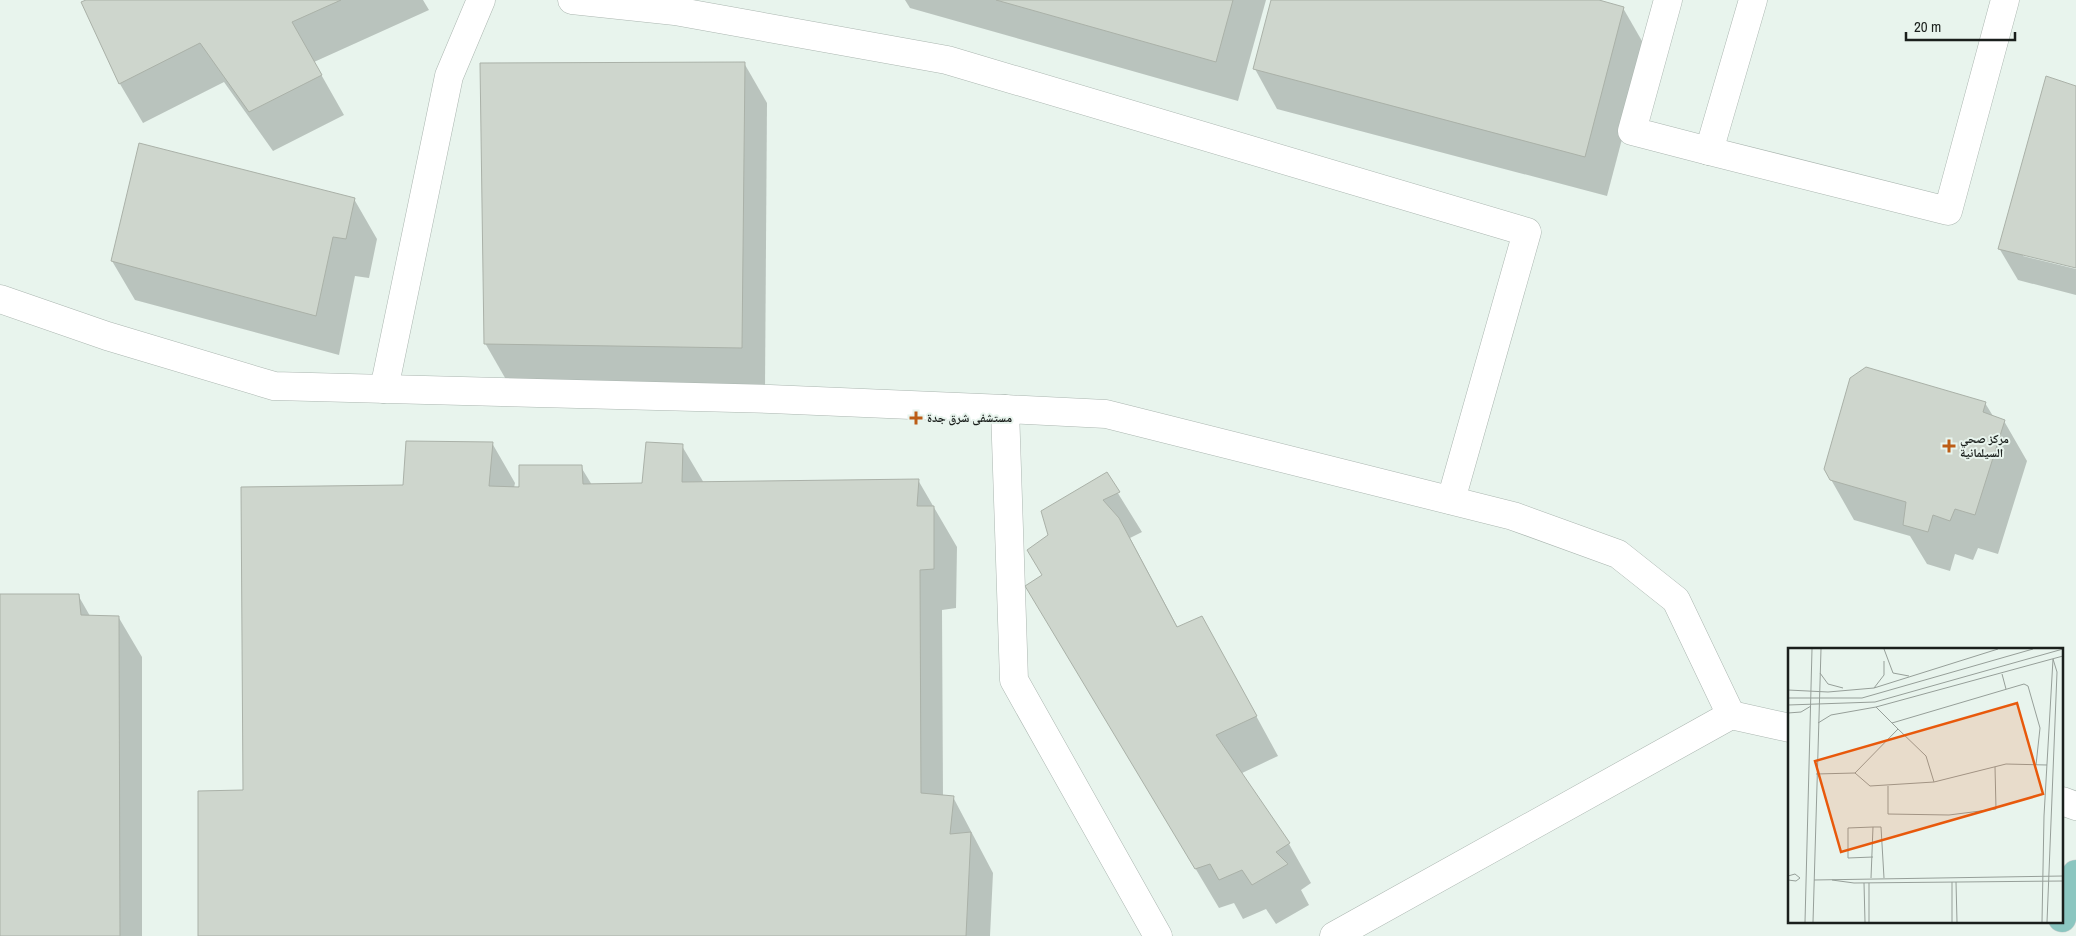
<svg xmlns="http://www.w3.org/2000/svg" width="2076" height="936" viewBox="0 0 2076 936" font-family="'Archivo Narrow','Noto Naskh Arabic',sans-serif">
  <rect width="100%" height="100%" fill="#e8f4ed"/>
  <g fill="#0003">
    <path d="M 89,0 L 423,0 L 429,10 L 314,62 L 344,115 L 273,151 L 224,82 L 143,123 L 120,84 L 83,3 Z"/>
    <path d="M 905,0 L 1266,0 L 1238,101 L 910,8 Z"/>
    <path d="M 1272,0 L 1595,0 L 1623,8 L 1646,48 L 1607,196 L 1277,109 L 1255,69 Z"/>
    <path d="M 744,63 L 767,103 L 765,388 L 508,383 L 485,343 Z"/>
    <path d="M 2076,87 L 2076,267 L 2023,253 L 2023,256 L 2076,269 L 2076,295 L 2018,280 L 1999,248 Z"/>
    <path d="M 354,199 L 377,239 L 369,278 L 355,276 L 339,355 L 135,300 L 112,261 Z"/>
    <path d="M 1985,403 L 1993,416 L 2004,421 L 2027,461 L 1998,554 L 1978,548 L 1973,560 L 1955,554 L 1950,571 L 1927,564 L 1910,536 L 1854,520 L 1825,469 Z"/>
    <path d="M 492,443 L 515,483 L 514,488 L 581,467 L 592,485 L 644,484 L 682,446 L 704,483 L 918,480 L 957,547 L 956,608 L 942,610 L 943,796 L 953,797 L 993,873 L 990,936 L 199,936 L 244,792 L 404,486 Z"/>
    <path d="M 1106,474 L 1142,532 L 1130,538 L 1178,628 L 1224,657 L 1278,756 L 1240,774 L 1289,844 L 1311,883 L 1301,890 L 1309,905 L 1276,924 L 1266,909 L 1243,919 L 1234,903 L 1219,908 L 1050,625 L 1043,576 L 1049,536 Z"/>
    <path d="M 0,595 L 78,595 L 90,616 L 119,618 L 142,657 L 142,936 L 0,936 Z"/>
  </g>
  <g fill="#ced6cd" stroke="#aab1a8">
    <path d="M 86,0 L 341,0 L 292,22 L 322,75 L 249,112 L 200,43 L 119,84 L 81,2 Z"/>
    <path d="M 996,0 L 1233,0 L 1216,62 Z"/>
    <path d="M 1271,0 L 1599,0 L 1624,7 L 1585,157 L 1253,69 Z"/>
    <path d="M 745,62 L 742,348 L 484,344 L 480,63 Z"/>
    <path d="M 2046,76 L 2076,86 L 2076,268 L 1998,249 Z"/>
    <path d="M 139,143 L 355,198 L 346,239 L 333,237 L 316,316 L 111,261 Z"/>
    <path d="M 1866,367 L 1986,402 L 1983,412 L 2005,420 L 1975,515 L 1955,509 L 1950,521 L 1933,515 L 1928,532 L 1903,525 L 1906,502 L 1830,480 L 1824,469 L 1850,378 Z"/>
    <path d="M 406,441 L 493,442 L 489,486 L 519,487 L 519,465 L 582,465 L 583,484 L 642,483 L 646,442 L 683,444 L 682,482 L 919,479 L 917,506 L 934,506 L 934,569 L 920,570 L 921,793 L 954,796 L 950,834 L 971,832 L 966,936 L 198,936 L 198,791 L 243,790 L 241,487 L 403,485 Z"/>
    <path d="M 1107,472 L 1120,492 L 1103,500 L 1119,518 L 1177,627 L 1202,616 L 1257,716 L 1216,735 L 1290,843 L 1276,852 L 1288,864 L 1252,885 L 1242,870 L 1219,880 L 1210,864 L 1195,869 L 1025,586 L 1042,575 L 1027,550 L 1048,535 L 1041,511 Z"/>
    <path d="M 0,594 L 79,594 L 81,615 L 119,616 L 120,936 L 0,936 Z"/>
  </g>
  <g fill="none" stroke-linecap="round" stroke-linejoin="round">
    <defs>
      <g id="minor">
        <path d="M 572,0 L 675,11 L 947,60 L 1527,232 L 1451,500"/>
        <path d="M 1668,0 L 1632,131 L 1709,151 L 1753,0"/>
        <path d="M 1709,151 L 1948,211 L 2005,0"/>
        <path d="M 0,299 L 107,336 L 274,386 L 770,399 L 1005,409"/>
        <path d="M 384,389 L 449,76 L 481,0"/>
        <path d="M 2062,801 L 2076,806"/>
        <path d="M 1158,936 L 1014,680 L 1005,409 L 1106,414 L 1513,516 L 1618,554 L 1676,600 L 1731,715"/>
        <path d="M 1334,936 L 1731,715 L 1790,728"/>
      </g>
      <path id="major" d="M 2062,918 L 2076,874"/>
    </defs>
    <use href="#minor" stroke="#abb6b0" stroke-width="29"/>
    <use href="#major" stroke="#d1d2d2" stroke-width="29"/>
    <use href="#minor" stroke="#fff" stroke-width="28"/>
    <use href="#major" stroke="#8bc6c0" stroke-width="28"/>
  </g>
  <g fill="#bc5d16" stroke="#e8f4ed" stroke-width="2">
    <path d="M913.5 410.5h5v5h5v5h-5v5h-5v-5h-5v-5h5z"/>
    <path d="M1946.5 438.5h5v5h5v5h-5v5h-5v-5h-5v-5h5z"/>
  </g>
  <g text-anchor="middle" stroke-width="4" stroke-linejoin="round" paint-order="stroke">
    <g font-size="12" font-weight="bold" fill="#1a1f1c" stroke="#e8f4ed" text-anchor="start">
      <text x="927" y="422">مستشفى شرق جدة</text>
      <text x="1960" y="443">مركز صحي<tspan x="1960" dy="14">السيلمانية</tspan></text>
    </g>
  </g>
  <g transform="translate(1788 648)">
    <rect width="275" height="275" fill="#e8f4ed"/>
    <path fill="none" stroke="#969f99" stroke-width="1" d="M 96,1 L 105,25 L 121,28M 32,25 L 40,36 L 55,40M 214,26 L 218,41M 86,40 L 96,27 L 96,13M 0,42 L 40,44 L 86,40 L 210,1M 0,50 L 74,50 L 245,1M 0,57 L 87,54 L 275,1M 0,65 L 13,64 L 23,58M 30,75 L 43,67 L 88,59 L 275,8M 104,75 L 236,36 L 240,38 L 252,80 L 248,117M 67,125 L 82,138 L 146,134 L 138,108 L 110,81M 28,126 L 67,125 L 110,81 L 88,59M 146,134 L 218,116 L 259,117M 100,138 L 100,166 L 161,167 L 208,161 L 207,119M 85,179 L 60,180 L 60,210 L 85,209M 0,228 L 7,226 L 12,230 L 8,233 L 0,232M 83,230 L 85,179 L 93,179 L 96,230M 26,232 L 275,228M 44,232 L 66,235 L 275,233M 164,234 L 164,274M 168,234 L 169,274M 76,235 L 77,274M 81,235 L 81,274M 17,274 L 24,1M 25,274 L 33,1M 254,274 L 256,168 L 265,11 L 269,24 L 259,274"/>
    <path fill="#e8590c" fill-opacity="0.15" stroke="#e8590c" stroke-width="2.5" d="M 229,55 L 255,146 L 53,204 L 27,113 Z"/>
    <rect width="275" height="275" fill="none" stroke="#1a1f1c" stroke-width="2.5"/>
  </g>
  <path d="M1906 32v8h109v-8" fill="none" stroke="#1a1f1c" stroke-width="2.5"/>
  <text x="1914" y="32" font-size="15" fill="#1a1f1c" stroke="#e8f4ed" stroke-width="4" paint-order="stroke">20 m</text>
</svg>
